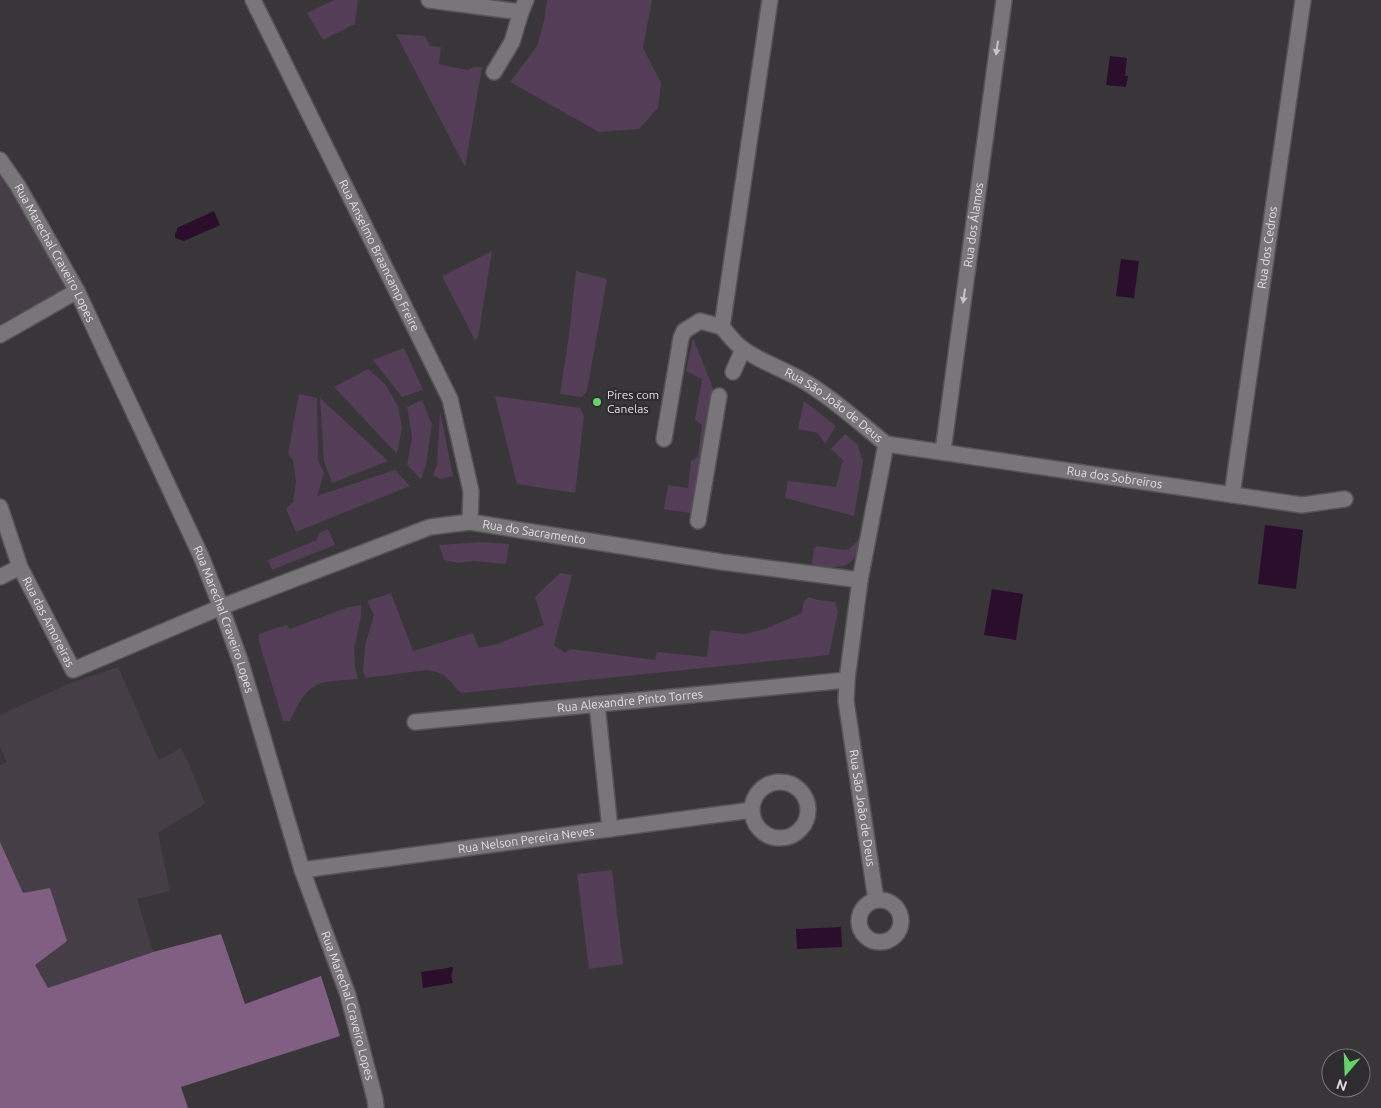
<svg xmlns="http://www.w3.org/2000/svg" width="1381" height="1108" viewBox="0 0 1381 1108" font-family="Ubuntu,sans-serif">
  <rect width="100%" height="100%" fill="#393639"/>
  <g fill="#453e46">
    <path d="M 0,160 L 77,291 L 0,335 Z"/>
    <path d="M 118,667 L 159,760 L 181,748 L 190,766 L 205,804 L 158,833 L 170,891 L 137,899 L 153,952 L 48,988 L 35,965 L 23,894 L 0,842 L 0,765 L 7,762 L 0,747 L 0,715 L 68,684 Z"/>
  </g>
  <g fill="#543d56">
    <path d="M 334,0 L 358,0 L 355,24 L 323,40 L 307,13 Z"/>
    <path d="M 547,0 L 652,0 L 643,48 L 661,83 L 658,108 L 639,129 L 599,132 L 510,82 L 537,46 L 544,21 Z"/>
    <path d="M 396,34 L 425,36 L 430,46 L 441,47 L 439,64 L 467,70 L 474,67 L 482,67 L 465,167 Z"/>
    <path d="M 492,251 L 478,338 L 475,340 L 442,276 Z"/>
    <path d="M 576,271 L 607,279 L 587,391 L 582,397 L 560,394 L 569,335 Z"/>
    <path d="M 693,338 L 713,388 L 696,514 L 664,509 L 668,485 L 688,488 L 691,461 L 698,456 L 702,425 L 695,420 L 702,379 L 686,371 Z"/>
    <path d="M 404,348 L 423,390 L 402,397 L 373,360 Z"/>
    <path d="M 368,369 L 385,384 L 398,406 L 402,428 L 397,454 L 334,387 Z"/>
    <path d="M 299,394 L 317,398 L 318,460 L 324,473 L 317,496 L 395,470 L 410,486 L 296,532 L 286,509 L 293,502 L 296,482 L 293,460 L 288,454 Z"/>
    <path d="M 495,396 L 580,408 L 584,416 L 575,493 L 517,484 Z"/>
    <path d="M 320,398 L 388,461 L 332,483 L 324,461 Z"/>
    <path d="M 422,400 L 432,425 L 426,464 L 421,479 L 407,465 L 412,437 L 407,407 Z"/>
    <path d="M 804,401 L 836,426 L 825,444 L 818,433 L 798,429 Z"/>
    <path d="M 440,411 L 453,476 L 441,479 L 433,475 L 437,465 Z"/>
    <path d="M 845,434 L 857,444 L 863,461 L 854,516 L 785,498 L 788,481 L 836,487 L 843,460 L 831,449 Z"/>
    <path d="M 328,529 L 335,545 L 272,570 L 268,560 L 317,540 L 319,533 Z"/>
    <path d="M 860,538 C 859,543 858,549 856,554 C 849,572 827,567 812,565 L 814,549 L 817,546 L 843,550 L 849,549 Z"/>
    <path d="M 482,542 L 509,544 L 506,564 L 473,561 L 458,563 L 444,560 L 439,545 Z"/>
    <path d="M 560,573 L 572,575 L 554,645 L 565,653 L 571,649 L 655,660 L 657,652 L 707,657 L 710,630 L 744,634 L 765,629 L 802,613 L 803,603 L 808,597 L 818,600 L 835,602 L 838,611 L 829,655 L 462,693 C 455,689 453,683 447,678 C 442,673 434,671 427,670 L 366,678 L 363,671 L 365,646 L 374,615 L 367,601 L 391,593 L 413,651 L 473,633 L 479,648 L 497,644 L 544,625 L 535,597 Z"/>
    <path d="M 361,605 L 361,616 L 354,650 L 355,666 L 358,679 C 348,680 328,680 319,684 C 304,690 296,708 290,721 L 283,721 L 259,642 L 259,634 L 286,625 L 290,629 L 349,607 Z"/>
    <path d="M 612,870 L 623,964 L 589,969 L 577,874 Z"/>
  </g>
  <path fill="#805f82" d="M 0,842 L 23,893 L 50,888 L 67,941 L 35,965 L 48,988 L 153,952 L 221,934 L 245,1004 L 321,976 L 340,1036 L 181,1087 L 188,1108 L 0,1108 Z"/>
  <g fill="#2a0e2c">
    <path d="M 1110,56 L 1127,58 L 1125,76 L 1128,76 L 1126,87 L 1106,85 Z"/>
    <path d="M 214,211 L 220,225 L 184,241 L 175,238 L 175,234 L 177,230 L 177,228 Z"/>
    <path d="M 1121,259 L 1139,261 L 1134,298 L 1116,296 Z"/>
    <path d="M 1265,525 L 1303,530 L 1296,589 L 1258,584 Z"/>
    <path d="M 992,589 L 1023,594 L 1016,640 L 984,635 Z"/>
    <path d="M 841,927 L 842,947 L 797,949 L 796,929 Z"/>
    <path d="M 450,967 L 453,967 L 453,970 L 451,975 L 453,983 L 423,988 L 421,972 L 448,968 Z"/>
  </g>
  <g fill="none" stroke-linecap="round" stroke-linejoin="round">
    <defs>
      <g id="minor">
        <path id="s1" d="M 253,0 L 450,399 L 471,491 L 470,522"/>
        <path d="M 429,0 L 521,12 L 526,0"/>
        <path id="s2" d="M 770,0 L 722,327 C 729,335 734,343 743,349 C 762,363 787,370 807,383 C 835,400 860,423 886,444 L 860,580 L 847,680 L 846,701 L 876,900"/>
        <path d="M 494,72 L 512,42 L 521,12"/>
        <path id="s3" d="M 0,160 L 18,186 L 77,291 L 201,556 L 221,607 L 241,663 L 302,870 L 348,995 L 375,1099 L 376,1108"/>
        <path d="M 0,335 L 77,291"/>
        <path d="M 733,372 L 743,349"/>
        <path d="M 664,439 L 681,338 L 684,331 L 700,321 L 722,327"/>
        <path id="s4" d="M 886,444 L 1302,505 L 1345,499"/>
        <path id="s5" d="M 943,451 L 1004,0"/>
        <path id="s6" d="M 1232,495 L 1303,0"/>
        <path id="s7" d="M 0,507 L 20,567 L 73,670 L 221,607 L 430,527 L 470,522 L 722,562 L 860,580"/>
        <path d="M 698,521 L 719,396"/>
        <path d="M 0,577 L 20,567"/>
        <path d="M 597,704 L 610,829"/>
        <path id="s8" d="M 415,722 L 847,680"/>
        <circle cx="780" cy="810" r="28"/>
        <path id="s9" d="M 302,870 L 752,810"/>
        <circle cx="880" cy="921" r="21"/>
      </g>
    </defs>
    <use href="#minor" stroke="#565456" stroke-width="18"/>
    <use href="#minor" stroke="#797679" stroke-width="15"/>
  </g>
  <defs><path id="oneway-solid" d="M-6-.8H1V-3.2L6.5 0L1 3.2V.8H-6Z" transform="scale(1.25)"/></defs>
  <g fill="#c6c5c6">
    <use href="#oneway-solid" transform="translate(997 48) rotate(98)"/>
    <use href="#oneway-solid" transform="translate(964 296) rotate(98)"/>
  </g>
  <circle fill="#62d469" stroke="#2f2c2f" stroke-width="2" cx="597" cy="402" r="5"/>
  <g text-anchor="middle" stroke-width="4.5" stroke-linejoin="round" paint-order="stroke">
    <g font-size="12" fill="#e0dfe0" stroke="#2f2c2f">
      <text dy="4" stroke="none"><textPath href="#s5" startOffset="228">Rua dos Álamos</textPath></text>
      <text dy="4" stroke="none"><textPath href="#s6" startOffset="250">Rua dos Cedros</textPath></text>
      <text dy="4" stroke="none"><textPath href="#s3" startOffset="108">Rua Marechal Craveiro Lopes</textPath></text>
      <text dy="4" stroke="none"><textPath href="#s1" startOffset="285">Rua Anselmo Braancamp Freire</textPath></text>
      <text dy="4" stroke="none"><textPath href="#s2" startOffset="468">Rua São João de Deus</textPath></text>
      <text dy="4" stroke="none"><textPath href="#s4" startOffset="231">Rua dos Sobreiros</textPath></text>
      <text dy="4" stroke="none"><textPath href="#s7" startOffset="669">Rua do Sacramento</textPath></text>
      <text dy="4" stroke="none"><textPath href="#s3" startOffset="512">Rua Marechal Craveiro Lopes</textPath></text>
      <text dy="4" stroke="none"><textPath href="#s7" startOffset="125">Rua das Amoreiras</textPath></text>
      <text dy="4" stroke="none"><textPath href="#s8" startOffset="216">Rua Alexandre Pinto Torres</textPath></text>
      <text dy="4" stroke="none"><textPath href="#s2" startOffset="902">Rua São João de Deus</textPath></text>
      <text dy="4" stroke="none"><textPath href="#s9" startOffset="226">Rua Nelson Pereira Neves</textPath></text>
      <text dy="4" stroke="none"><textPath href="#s3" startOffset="918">Rua Marechal Craveiro Lopes</textPath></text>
    </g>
    <g font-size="12" fill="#e0dfe0" stroke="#2f2c2f" text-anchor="start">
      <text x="607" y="399">Pires com<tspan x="607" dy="14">Canelas</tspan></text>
    </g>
  </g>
  <g transform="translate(1346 1073) rotate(199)"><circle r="24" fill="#2f2c2f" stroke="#767476"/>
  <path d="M0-4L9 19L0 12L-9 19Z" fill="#62d469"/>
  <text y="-8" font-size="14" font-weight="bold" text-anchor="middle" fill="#e0dfe0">N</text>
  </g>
</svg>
